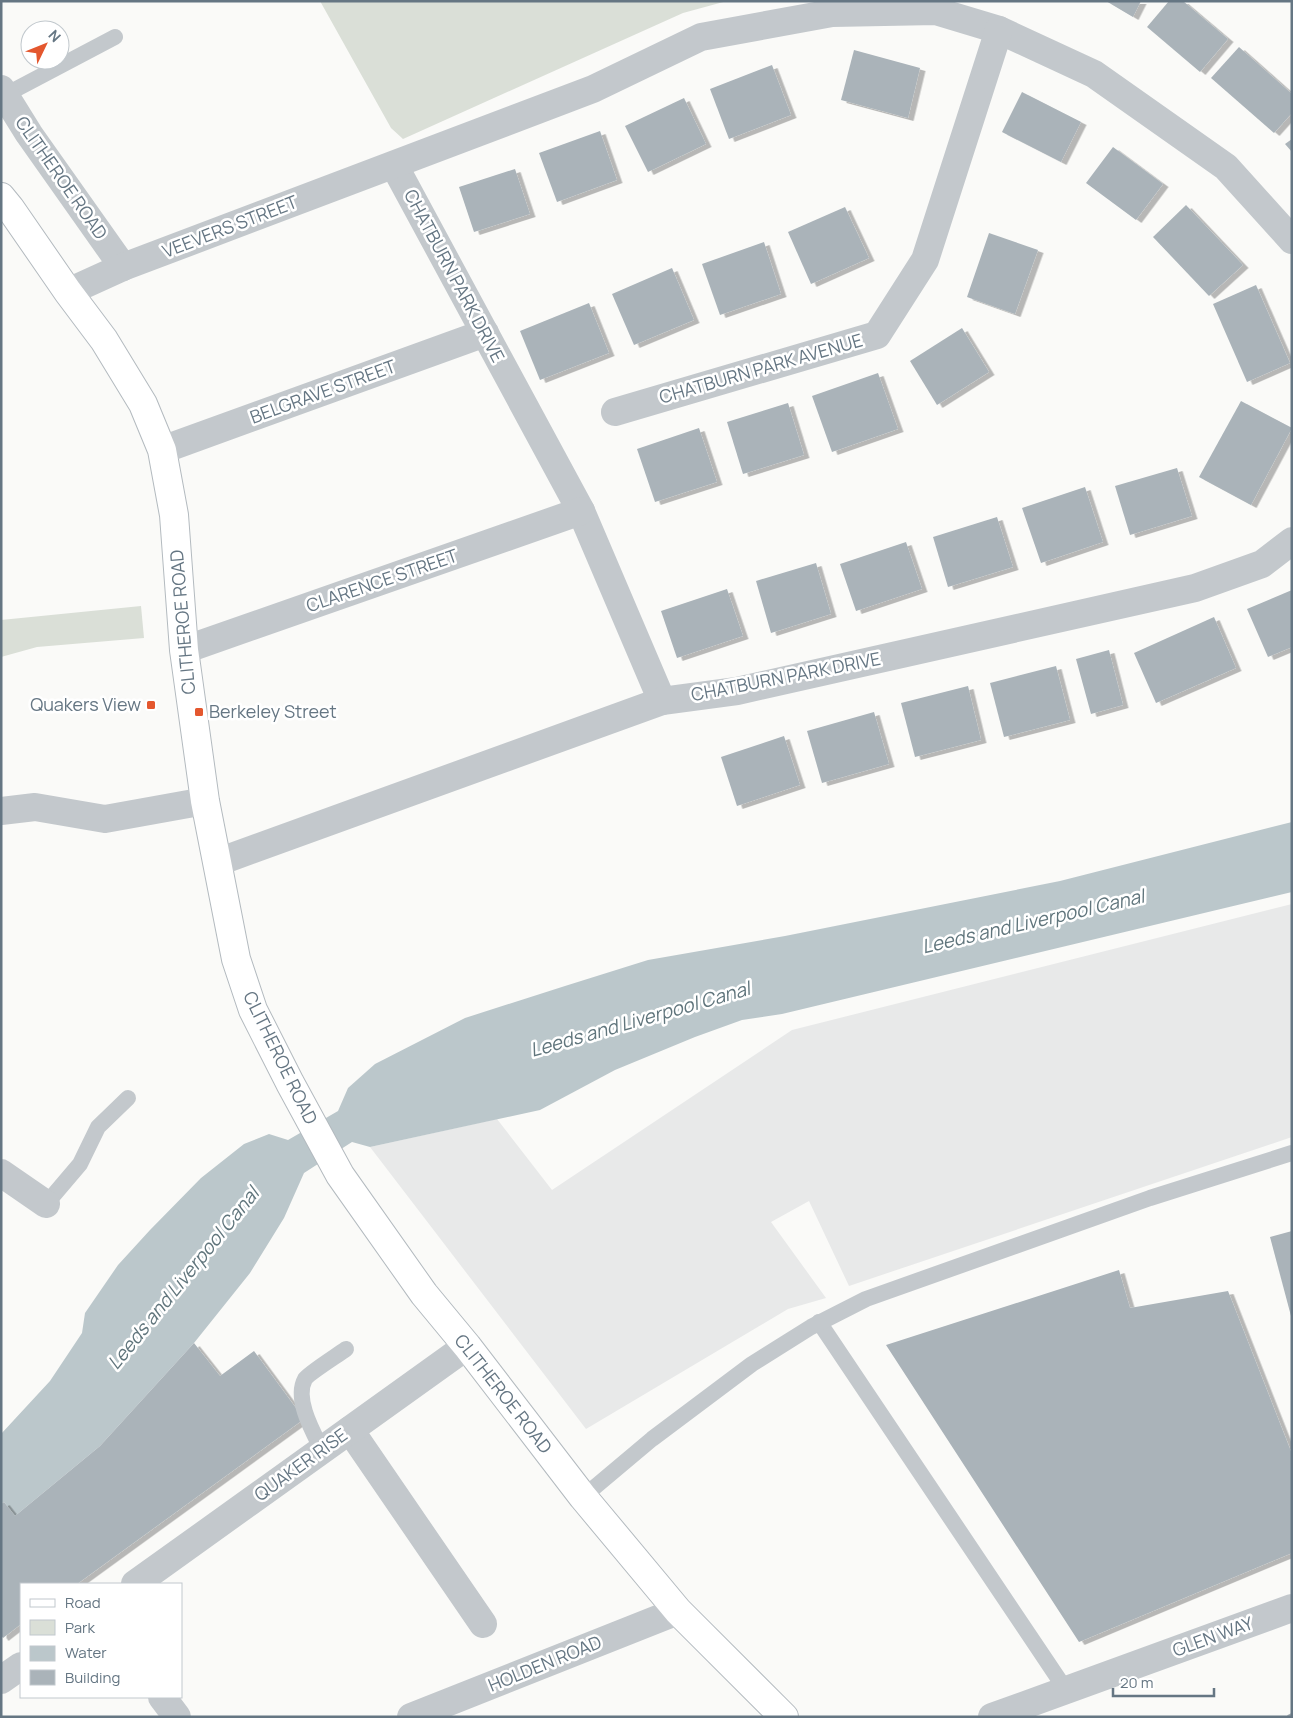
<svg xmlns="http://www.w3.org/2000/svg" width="1293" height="1718" viewBox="0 0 1293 1718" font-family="Manrope,sans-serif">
  <defs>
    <filter id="shadow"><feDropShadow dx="5.5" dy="3" stdDeviation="0" flood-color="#0004"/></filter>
  </defs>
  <rect width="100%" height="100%" fill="#fafaf8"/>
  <path fill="#e8e9e9" d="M 1292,904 L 1292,1137 L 849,1286 L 809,1201 L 771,1222 L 826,1298 L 788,1309 L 586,1429 L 370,1147 L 497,1119 L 552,1190 L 792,1030 Z"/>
  <g fill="#dadfd7">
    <path d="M 320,1 L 727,1 L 683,13 L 403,139 L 391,128 Z"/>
    <path d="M 141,606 L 144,638 L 37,647 L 1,657 L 1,620 Z"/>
  </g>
  <path fill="#bbc7cb" d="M 1292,822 L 1292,892 L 782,1014 L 742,1020 L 695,1037 L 615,1070 L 540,1110 L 370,1147 L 352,1142 L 304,1173 L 284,1218 L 250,1273 L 194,1343 L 100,1446 L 15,1516 L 4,1502 L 1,1504 L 1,1434 L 50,1381 L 82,1333 L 85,1313 L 118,1265 L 150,1230 L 201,1178 L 244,1144 L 269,1134 L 288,1140 L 338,1111 L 348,1088 L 375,1064 L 465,1018 L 565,986 L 648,960 L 785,936 L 1060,881 Z"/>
  <g fill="#aab3b9" filter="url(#shadow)">
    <path d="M 1106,1 L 1141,1 L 1133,17 Z"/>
    <path d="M 1169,1 L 1183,1 L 1228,39 L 1200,72 L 1147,27 Z"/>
    <path d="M 1239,47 L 1292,94 L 1292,113 L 1274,133 L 1211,78 Z"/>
    <path d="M 854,50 L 920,68 L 908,118 L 841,100 Z"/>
    <path d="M 772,65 L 791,115 L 729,139 L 710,89 Z"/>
    <path d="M 1022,92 L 1081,122 L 1061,162 L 1002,132 Z"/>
    <path d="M 684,98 L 706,144 L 648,172 L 625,126 Z"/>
    <path d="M 600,131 L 617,180 L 557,202 L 539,153 Z"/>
    <path d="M 1292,139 L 1292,152 L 1285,144 Z"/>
    <path d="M 1113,147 L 1163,184 L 1136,220 L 1086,183 Z"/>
    <path d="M 515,169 L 530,214 L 474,232 L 459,187 Z"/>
    <path d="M 1186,205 L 1243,265 L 1209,296 L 1153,237 Z"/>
    <path d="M 845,207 L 869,258 L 811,284 L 788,232 Z"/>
    <path d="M 989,233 L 1038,250 L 1015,314 L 967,297 Z"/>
    <path d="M 764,242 L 781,294 L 720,315 L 702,264 Z"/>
    <path d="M 672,268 L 694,320 L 634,345 L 612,294 Z"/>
    <path d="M 1256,285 L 1290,363 L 1247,382 L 1213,304 Z"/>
    <path d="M 589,303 L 609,353 L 540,380 L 520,331 Z"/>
    <path d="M 962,328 L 989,372 L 937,405 L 910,361 Z"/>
    <path d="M 878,373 L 898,429 L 832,452 L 812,396 Z"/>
    <path d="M 1241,401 L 1292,428 L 1251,505 L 1199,477 Z"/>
    <path d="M 788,403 L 804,455 L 743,474 L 727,422 Z"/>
    <path d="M 699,428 L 717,482 L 655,502 L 637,449 Z"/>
    <path d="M 1177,468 L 1192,516 L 1130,535 L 1115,486 Z"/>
    <path d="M 1085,487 L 1103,542 L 1041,563 L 1022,508 Z"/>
    <path d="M 997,517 L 1013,567 L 948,587 L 933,537 Z"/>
    <path d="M 906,542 L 922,589 L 856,611 L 840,564 Z"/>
    <path d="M 816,563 L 831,614 L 771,633 L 756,581 Z"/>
    <path d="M 727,589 L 743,636 L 677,658 L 661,611 Z"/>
    <path d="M 1292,590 L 1292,647 L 1268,657 L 1247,609 Z"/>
    <path d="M 1214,617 L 1236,668 L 1156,703 L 1134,653 Z"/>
    <path d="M 1109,650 L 1123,705 L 1091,714 L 1076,659 Z"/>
    <path d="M 1056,666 L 1070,720 L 1004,737 L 990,683 Z"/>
    <path d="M 968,686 L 981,740 L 915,757 L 901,703 Z"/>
    <path d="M 874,712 L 889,764 L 822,783 L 807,731 Z"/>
    <path d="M 784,736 L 800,785 L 737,806 L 721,757 Z"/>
    <path d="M 1292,1231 L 1292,1316 L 1291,1316 L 1270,1237 Z"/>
    <path d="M 1119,1270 L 1130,1308 L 1228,1291 L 1292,1454 L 1292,1553 L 1079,1642 L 886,1345 Z"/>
    <path d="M 194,1343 L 220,1376 L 254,1351 L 304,1419 L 77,1584 L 21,1584 L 21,1624 L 3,1638 L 1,1635 L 1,1504 L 4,1502 L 15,1516 L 100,1446 Z"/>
  </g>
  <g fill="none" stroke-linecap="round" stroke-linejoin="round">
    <defs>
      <path id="secondary" d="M 1,197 L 10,208 L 68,292 L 104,340 L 143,404 L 162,450 L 174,515 L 184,650 L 205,801 L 236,959 L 253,1010 L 290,1083 L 340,1175 L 424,1294 L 467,1346 L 583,1497 L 678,1611 L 784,1717"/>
    </defs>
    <use href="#secondary" stroke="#b3babf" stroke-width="30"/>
    <g stroke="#c3c8cc" stroke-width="16">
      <path d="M 5,95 L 115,37"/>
      <path d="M 46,1204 L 80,1164 L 98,1127 L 128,1098"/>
      <path d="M 819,1322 L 1066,1690"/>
      <path d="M 322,1450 C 313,1432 294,1399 305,1379 C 309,1373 338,1355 346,1349"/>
      <path d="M 583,1497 L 652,1439 L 752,1364 L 811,1327 L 866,1299 L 1150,1198 L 1292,1153"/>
    </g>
    <g stroke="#c3c8cc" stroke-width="28">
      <path d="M 1,89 L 29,134 L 123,267"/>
      <path d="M 394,165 L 581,511 L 662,701"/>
      <path d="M 68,292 L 123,267 L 593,89 L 701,37 L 832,13 L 936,11 L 999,30 L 1094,74 L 1226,167 L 1292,240"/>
      <path d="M 615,412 L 877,335 L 925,260 L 999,30"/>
      <path d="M 162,450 L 485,333"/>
      <path d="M 184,650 L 581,511"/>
      <path d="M 1,811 L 35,807 L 105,819 L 205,801"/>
      <path d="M 218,862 L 662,701 L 737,691 L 1195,588 L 1262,564 L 1292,541"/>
      <path d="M 1,1173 L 46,1204"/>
      <path d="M 350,1430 L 483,1624"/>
      <path d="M 135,1584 L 467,1346"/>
      <path d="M 1,1680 L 21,1666"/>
      <path d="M 162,1697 L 177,1717"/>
      <path d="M 411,1717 L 678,1611"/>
      <path d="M 992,1717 L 1292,1608"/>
    </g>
    <use href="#secondary" stroke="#fff" stroke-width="28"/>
    <path stroke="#a2aab0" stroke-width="4" stroke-dasharray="8 4" stroke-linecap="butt" d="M 1288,1717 L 1292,1715"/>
  </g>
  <g fill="#e4572e" stroke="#fff" stroke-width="2">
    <rect x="146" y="700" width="10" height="10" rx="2.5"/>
    <rect x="194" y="707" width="10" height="10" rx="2.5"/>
  </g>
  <g text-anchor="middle" stroke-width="5" stroke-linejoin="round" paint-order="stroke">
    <g font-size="18" fill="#657683" stroke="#fff">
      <text transform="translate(61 178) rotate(55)" y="6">CLITHEROE ROAD</text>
      <text transform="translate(230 227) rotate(-21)" y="6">VEEVERS STREET</text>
      <text transform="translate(454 276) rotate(62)" y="6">CHATBURN PARK DRIVE</text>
      <text transform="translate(761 369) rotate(-16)" y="6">CHATBURN PARK AVENUE</text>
      <text transform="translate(323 392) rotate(-20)" y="6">BELGRAVE STREET</text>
      <text transform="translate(382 581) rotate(-19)" y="6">CLARENCE STREET</text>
      <text transform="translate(183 622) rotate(-95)" y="6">CLITHEROE ROAD</text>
      <text transform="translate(786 677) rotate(-11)" y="6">CHATBURN PARK DRIVE</text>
      <text transform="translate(280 1058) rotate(64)" y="6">CLITHEROE ROAD</text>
      <text transform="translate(503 1394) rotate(52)" y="6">CLITHEROE ROAD</text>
      <text transform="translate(301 1465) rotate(-36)" y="6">QUAKER RISE</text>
      <text transform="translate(1213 1637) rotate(-20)" y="6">GLEN WAY</text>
      <text transform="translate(545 1664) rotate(-22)" y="6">HOLDEN ROAD</text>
    </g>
    <g font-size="18" fill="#657683" stroke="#fff" text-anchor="end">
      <text x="141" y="711">Quakers View</text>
      <text x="209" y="718" text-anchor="start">Berkeley Street</text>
    </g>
    <g font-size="19" font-style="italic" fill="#60757c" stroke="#fff">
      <text transform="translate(1033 921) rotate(-13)" y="7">Leeds and Liverpool Canal</text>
      <text transform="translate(640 1019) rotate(-16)" y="7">Leeds and Liverpool Canal</text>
      <text transform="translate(183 1278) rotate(-51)" y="7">Leeds and Liverpool Canal</text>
    </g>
  </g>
  <rect width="1293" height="1718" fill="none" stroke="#657683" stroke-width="5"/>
  <rect x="20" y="1583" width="162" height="115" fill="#ffffff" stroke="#c1c8cd"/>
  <rect x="30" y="1599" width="25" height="8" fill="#ffffff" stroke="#c1c8cd"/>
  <text x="65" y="1608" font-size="15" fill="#657683">Road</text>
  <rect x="30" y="1620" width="25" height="15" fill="#dadfd7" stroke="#c1c8cd"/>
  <text x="65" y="1633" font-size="15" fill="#657683">Park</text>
  <rect x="30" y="1646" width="25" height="15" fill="#bbc7cb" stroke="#c1c8cd"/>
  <text x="65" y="1658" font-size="15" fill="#657683">Water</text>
  <rect x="30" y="1670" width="25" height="15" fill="#aab3b9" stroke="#c1c8cd"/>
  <text x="65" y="1683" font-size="15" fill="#657683">Building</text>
  <g transform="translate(45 45) rotate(47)"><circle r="24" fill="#ffffff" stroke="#c1c8cd"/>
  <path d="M0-4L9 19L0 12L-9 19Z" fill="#e4572e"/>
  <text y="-8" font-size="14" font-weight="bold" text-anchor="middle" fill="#657683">N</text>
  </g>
  <path d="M1113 1688v8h101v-8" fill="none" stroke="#657683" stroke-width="2.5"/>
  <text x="1120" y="1688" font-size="15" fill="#657683" stroke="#ffffff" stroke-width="4" paint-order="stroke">20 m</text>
</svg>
